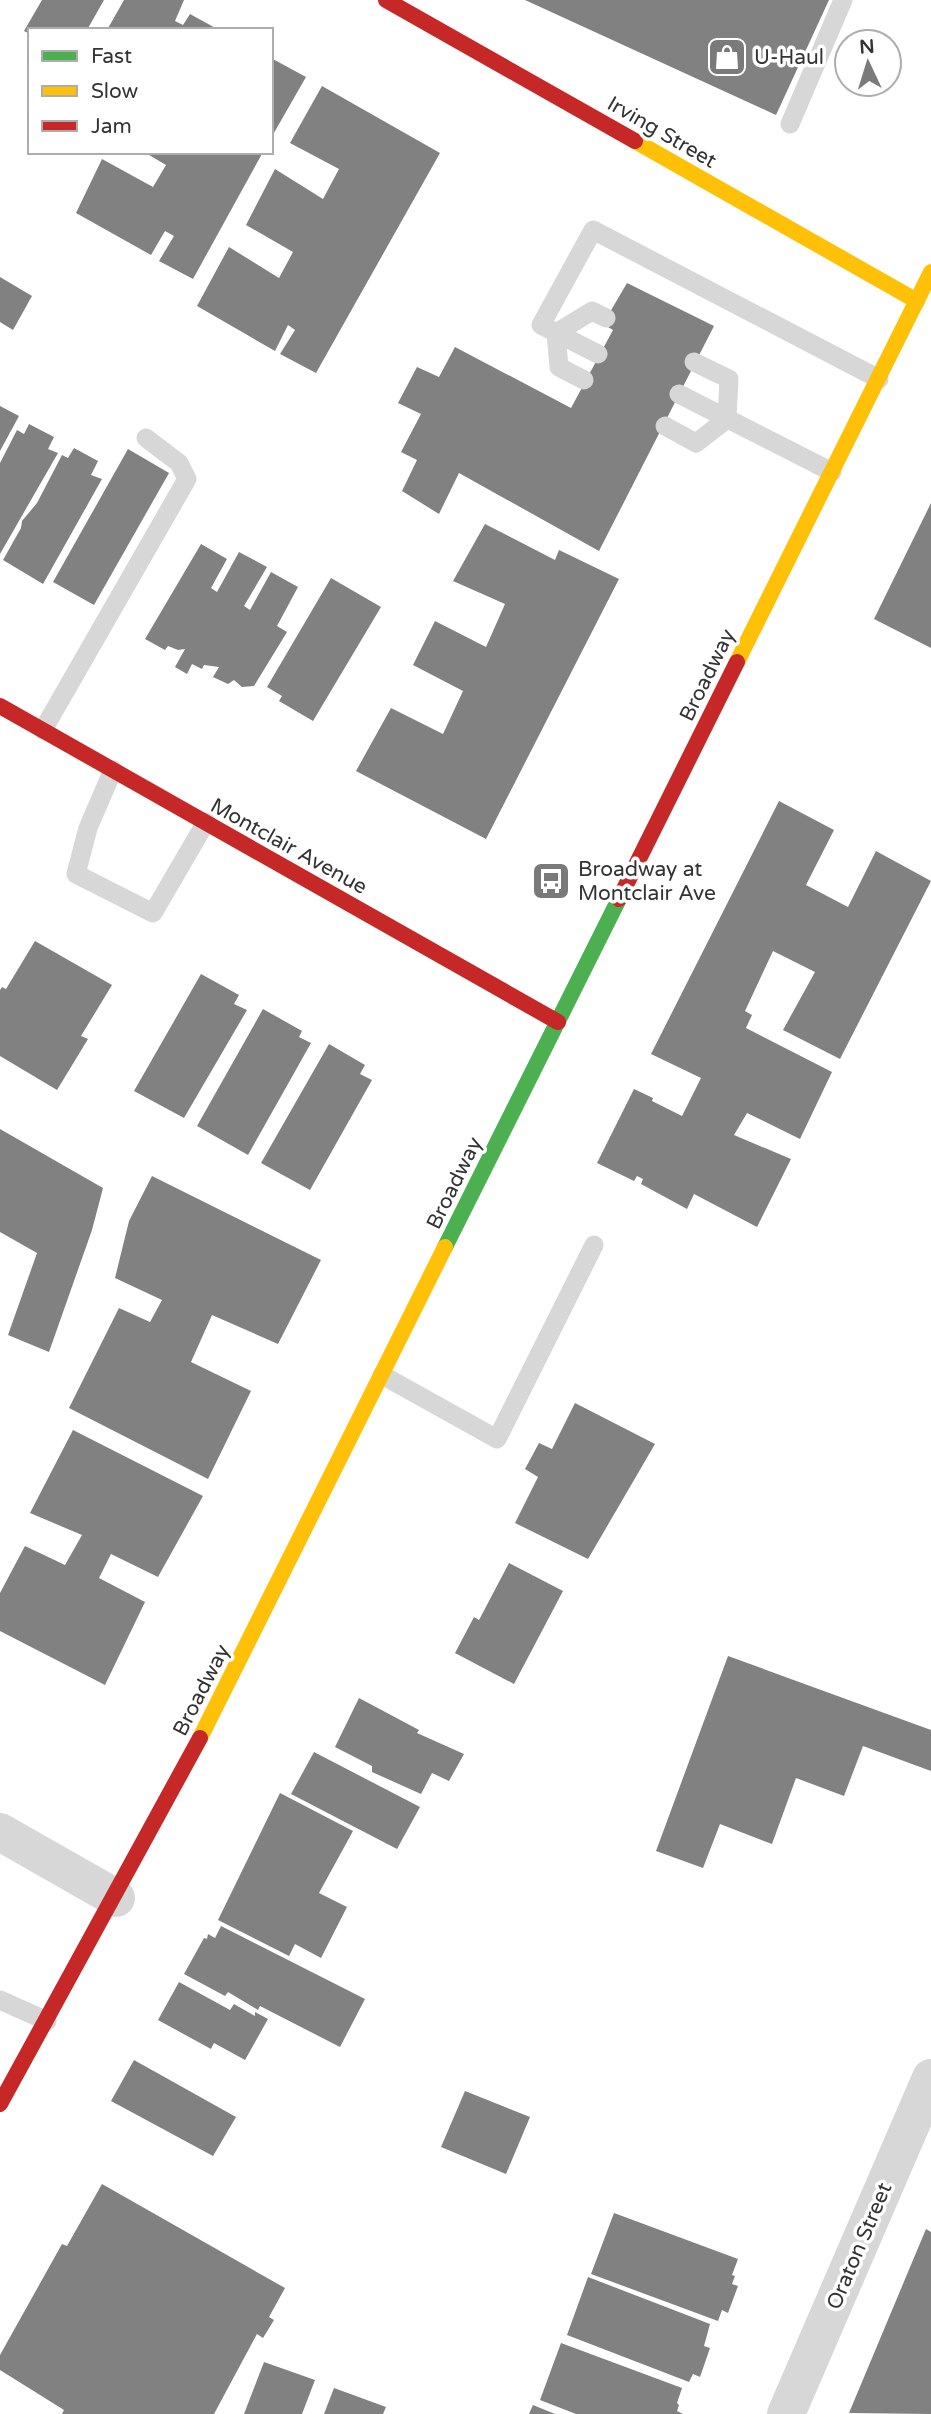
<svg xmlns="http://www.w3.org/2000/svg" width="931" height="2414" viewBox="0 0 931 2414" font-family="'Varela Round',sans-serif">
  <rect width="100%" height="100%" fill="#fff"/>
  <g fill="#818181">
    <path d="M 42,0 L 104,0 L 87,30 L 30,30 L 30,34 L 24,31 Z"/>
    <path d="M 124,0 L 184,0 L 175,21 L 183,25 L 190,14 L 219,30 L 107,30 Z"/>
    <path d="M 525,0 L 829,0 L 776,115 Z"/>
    <path d="M 271,58 L 306,77 L 271,138 Z"/>
    <path d="M 322,86 L 440,153 L 316,373 L 280,354 L 295,330 L 288,325 L 275,351 L 197,306 L 229,247 L 279,278 L 293,252 L 246,225 L 275,169 L 323,199 L 339,169 L 290,143 Z"/>
    <path d="M 144,152 L 263,152 L 193,279 L 159,261 L 174,236 L 165,231 L 151,255 L 76,213 L 102,159 L 153,187 L 166,165 Z"/>
    <path d="M 0,277 L 32,296 L 13,330 L 0,322 Z"/>
    <path d="M 627,283 L 714,326 L 599,551 L 459,473 L 439,514 L 402,491 L 417,460 L 401,452 L 421,414 L 398,403 L 417,367 L 439,377 L 455,347 L 571,408 L 613,330 L 603,324 Z"/>
    <path d="M 0,406 L 19,416 L 0,451 Z"/>
    <path d="M 29,424 L 54,437 L 48,449 L 58,453 L 0,554 L 0,463 L 17,430 L 24,434 Z"/>
    <path d="M 74,448 L 98,461 L 91,475 L 102,479 L 43,584 L 3,560 L 21,528 L 22,521 L 37,503 L 62,455 L 68,458 Z"/>
    <path d="M 128,449 L 169,473 L 94,605 L 53,582 Z"/>
    <path d="M 931,503 L 931,648 L 874,619 Z"/>
    <path d="M 485,524 L 555,560 L 559,550 L 619,579 L 486,839 L 356,771 L 391,708 L 443,734 L 463,691 L 413,665 L 435,621 L 486,647 L 505,604 L 453,581 Z"/>
    <path d="M 201,544 L 227,559 L 211,588 L 217,592 L 239,552 L 267,567 L 244,606 L 250,610 L 271,572 L 298,587 L 277,626 L 287,632 L 254,686 L 242,687 L 234,680 L 228,684 L 213,677 L 219,667 L 204,665 L 202,669 L 192,664 L 187,674 L 175,667 L 185,649 L 178,650 L 168,646 L 165,650 L 145,639 Z"/>
    <path d="M 331,578 L 381,607 L 313,721 L 279,701 L 282,696 L 267,687 Z"/>
    <path d="M 779,801 L 834,830 L 806,885 L 848,907 L 876,851 L 931,881 L 840,1059 L 783,1030 L 815,972 L 773,951 L 745,1011 L 752,1015 L 746,1028 L 832,1072 L 800,1139 L 747,1113 L 734,1135 L 791,1159 L 757,1227 L 694,1194 L 687,1209 L 641,1184 L 643,1179 L 637,1176 L 634,1181 L 597,1163 L 634,1089 L 653,1098 L 652,1101 L 682,1116 L 701,1078 L 651,1054 Z"/>
    <path d="M 35,941 L 112,985 L 81,1036 L 88,1039 L 57,1090 L 0,1056 L 0,990 L 2,987 L 6,989 Z"/>
    <path d="M 201,974 L 239,995 L 234,1004 L 247,1010 L 184,1118 L 134,1091 Z"/>
    <path d="M 263,1009 L 302,1031 L 299,1037 L 311,1043 L 248,1155 L 197,1126 Z"/>
    <path d="M 329,1044 L 365,1065 L 360,1074 L 372,1080 L 310,1190 L 261,1163 Z"/>
    <path d="M 0,1129 L 103,1188 L 92,1230 L 49,1352 L 8,1335 L 37,1253 L 0,1232 Z"/>
    <path d="M 152,1176 L 321,1260 L 278,1344 L 212,1315 L 191,1362 L 251,1391 L 208,1479 L 69,1408 L 119,1308 L 150,1322 L 162,1300 L 115,1278 L 129,1221 Z"/>
    <path d="M 575,1403 L 655,1444 L 588,1559 L 515,1523 L 538,1477 L 525,1469 L 539,1443 L 552,1449 Z"/>
    <path d="M 73,1430 L 203,1496 L 158,1577 L 111,1554 L 99,1578 L 145,1602 L 105,1685 L 0,1631 L 0,1593 L 25,1546 L 65,1565 L 82,1535 L 30,1513 Z"/>
    <path d="M 509,1563 L 563,1591 L 514,1684 L 455,1653 L 474,1617 L 479,1620 Z"/>
    <path d="M 728,1656 L 931,1730 L 931,1771 L 863,1746 L 844,1796 L 796,1778 L 772,1844 L 720,1824 L 703,1868 L 656,1851 Z"/>
    <path d="M 359,1698 L 419,1730 L 417,1733 L 464,1754 L 449,1781 L 432,1773 L 421,1794 L 372,1772 L 372,1766 L 335,1747 Z"/>
    <path d="M 314,1752 L 420,1807 L 397,1849 L 291,1794 Z"/>
    <path d="M 280,1793 L 353,1831 L 319,1893 L 347,1907 L 321,1958 L 295,1944 L 289,1956 L 218,1920 Z"/>
    <path d="M 221,1926 L 365,1999 L 340,2047 L 260,2006 L 258,2010 L 228,1992 L 225,1996 L 184,1974 L 204,1938 L 207,1939 L 208,1934 L 215,1938 Z"/>
    <path d="M 179,1982 L 230,2010 L 234,2004 L 255,2016 L 255,2012 L 268,2019 L 245,2060 L 214,2043 L 211,2049 L 158,2020 Z"/>
    <path d="M 134,2060 L 236,2117 L 213,2156 L 111,2101 Z"/>
    <path d="M 465,2091 L 530,2117 L 506,2174 L 441,2147 Z"/>
    <path d="M 102,2184 L 285,2288 L 269,2317 L 274,2320 L 263,2338 L 257,2334 L 214,2414 L 62,2414 L 64,2410 L 0,2370 L 0,2355 L 62,2244 L 67,2246 Z"/>
    <path d="M 614,2213 L 738,2259 L 732,2275 L 735,2276 L 732,2284 L 738,2286 L 728,2313 L 722,2310 L 718,2321 L 591,2274 Z"/>
    <path d="M 926,2229 L 931,2232 L 931,2414 L 849,2413 Z"/>
    <path d="M 588,2277 L 710,2324 L 704,2346 L 710,2348 L 700,2377 L 693,2374 L 689,2382 L 567,2335 Z"/>
    <path d="M 561,2343 L 682,2388 L 677,2403 L 679,2405 L 677,2411 L 683,2414 L 576,2414 L 540,2400 Z"/>
    <path d="M 264,2362 L 315,2380 L 302,2414 L 244,2414 Z"/>
    <path d="M 334,2388 L 386,2407 L 383,2414 L 324,2414 Z"/>
    <path d="M 533,2405 L 555,2414 L 529,2414 Z"/>
  </g>
  <g fill="none" stroke-linecap="round" stroke-linejoin="round">
    <g stroke="#d7d7d7" stroke-width="19">
      <path d="M 790,124 L 843,0"/>
      <path d="M 598,354 L 541,325 L 593,230 L 879,379"/>
      <path d="M 584,380 L 559,367 L 556,333 L 592,311 L 606,318"/>
      <path d="M 679,394 L 832,472"/>
      <path d="M 665,426 L 696,443 L 727,419 L 729,379 L 694,362"/>
      <path d="M 43,730 L 187,479 L 179,463 L 146,438"/>
      <path d="M 113,770 L 88,828 L 76,874 L 153,913 L 206,822"/>
      <path d="M 382,1375 L 497,1439 L 594,1245"/>
      <path d="M 0,2000 L 47,2021"/>
    </g>
    <g stroke="#d7d7d7" stroke-width="38">
      <path d="M 0,1832 L 116,1898"/>
      <path d="M 786,2414 L 931,2078"/>
    </g>
    <path stroke="#4caf50" stroke-width="16" d="M 445,1247 L 619,899"/>
    <g stroke="#ffc107" stroke-width="16">
      <path d="M 635,141 L 917,301"/>
      <path d="M 737,662 L 931,272"/>
      <path d="M 200,1738 L 445,1247"/>
    </g>
    <g stroke="#c62828" stroke-width="16">
      <path d="M 386,0 L 635,141"/>
      <path d="M 0,706 L 558,1022"/>
      <path d="M 619,899 L 737,662"/>
      <path d="M 0,2104 L 200,1738"/>
    </g>
  </g>
  <defs>
    <symbol id="shop-square" viewBox="-11 -11 22 22"><rect x="-9" y="-9" width="18" height="18" rx="4" fill="#7a7a7a" stroke="#fff"/><path d="M-5-2.5h2.3a2.7 3.5 0 0 1 5.4 0H5L5.5 6h-11ZM-1.5-2.5h3a1.5 2.3 0 0 0-3 0Z" fill="#fff"/></symbol>
    <symbol id="bus-square" viewBox="-11 -11 22 22"><rect x="-9" y="-9" width="18" height="18" rx="4" fill="#7a7a7a" stroke="#fff"/><path d="M-5-6H5V4H4V6H2V4H-2V6H-4V4H-5ZM-3.5-4V0h7V-4ZM-3.5 1.2v1.5H-2V1.2ZM2 1.2v1.5H3.5V1.2Z" fill="#fff"/></symbol>
  </defs>
  <g fill-rule="evenodd">
    <use href="#shop-square" x="705" y="35" width="44" height="44"/>
    <use href="#bus-square" x="529" y="859" width="44" height="44"/>
  </g>
  <g text-anchor="middle" stroke-width="7" stroke-linejoin="round" paint-order="stroke">
    <g font-size="21" fill="#333" stroke="#fff" text-anchor="start">
      <text x="754" y="64">U-Haul</text>
      <text x="578" y="876">Broadway at<tspan x="578" dy="24">Montclair Ave</tspan></text>
    </g>
    <g font-size="21" fill="#333" stroke="#fff">
      <text transform="translate(662 132) rotate(30)" y="7">Irving Street</text>
      <text transform="translate(707 675) rotate(-64)" y="7">Broadway</text>
      <text transform="translate(289 846) rotate(29)" y="7">Montclair Avenue</text>
      <text transform="translate(454 1183) rotate(-64)" y="7">Broadway</text>
      <text transform="translate(201 1690) rotate(-63)" y="7">Broadway</text>
      <text transform="translate(859 2246) rotate(-67)" y="7">Oraton Street</text>
    </g>
  </g>
  <rect x="28" y="28" width="245" height="126" fill="#ffffff" stroke="#adadad" stroke-width="2"/>
  <rect x="42" y="51" width="35" height="10" fill="#4caf50" stroke="#adadad" stroke-width="2"/>
  <text x="91" y="63" font-size="21" fill="#333333">Fast</text>
  <rect x="42" y="86" width="35" height="10" fill="#ffc107" stroke="#adadad" stroke-width="2"/>
  <text x="91" y="98" font-size="21" fill="#333333">Slow</text>
  <rect x="42" y="121" width="35" height="10" fill="#c62828" stroke="#adadad" stroke-width="2"/>
  <text x="91" y="133" font-size="21" fill="#333333">Jam</text>
  <g transform="translate(868 63) rotate(356)"><circle r="33" fill="#ffffff" stroke="#adadad" stroke-width="2"/>
  <path d="M0-5L12 26L0 18L-12 26Z" fill="#7a7a7a"/>
  <text y="-10" font-size="19" font-weight="bold" text-anchor="middle" fill="#333333">N</text>
  </g>
</svg>
